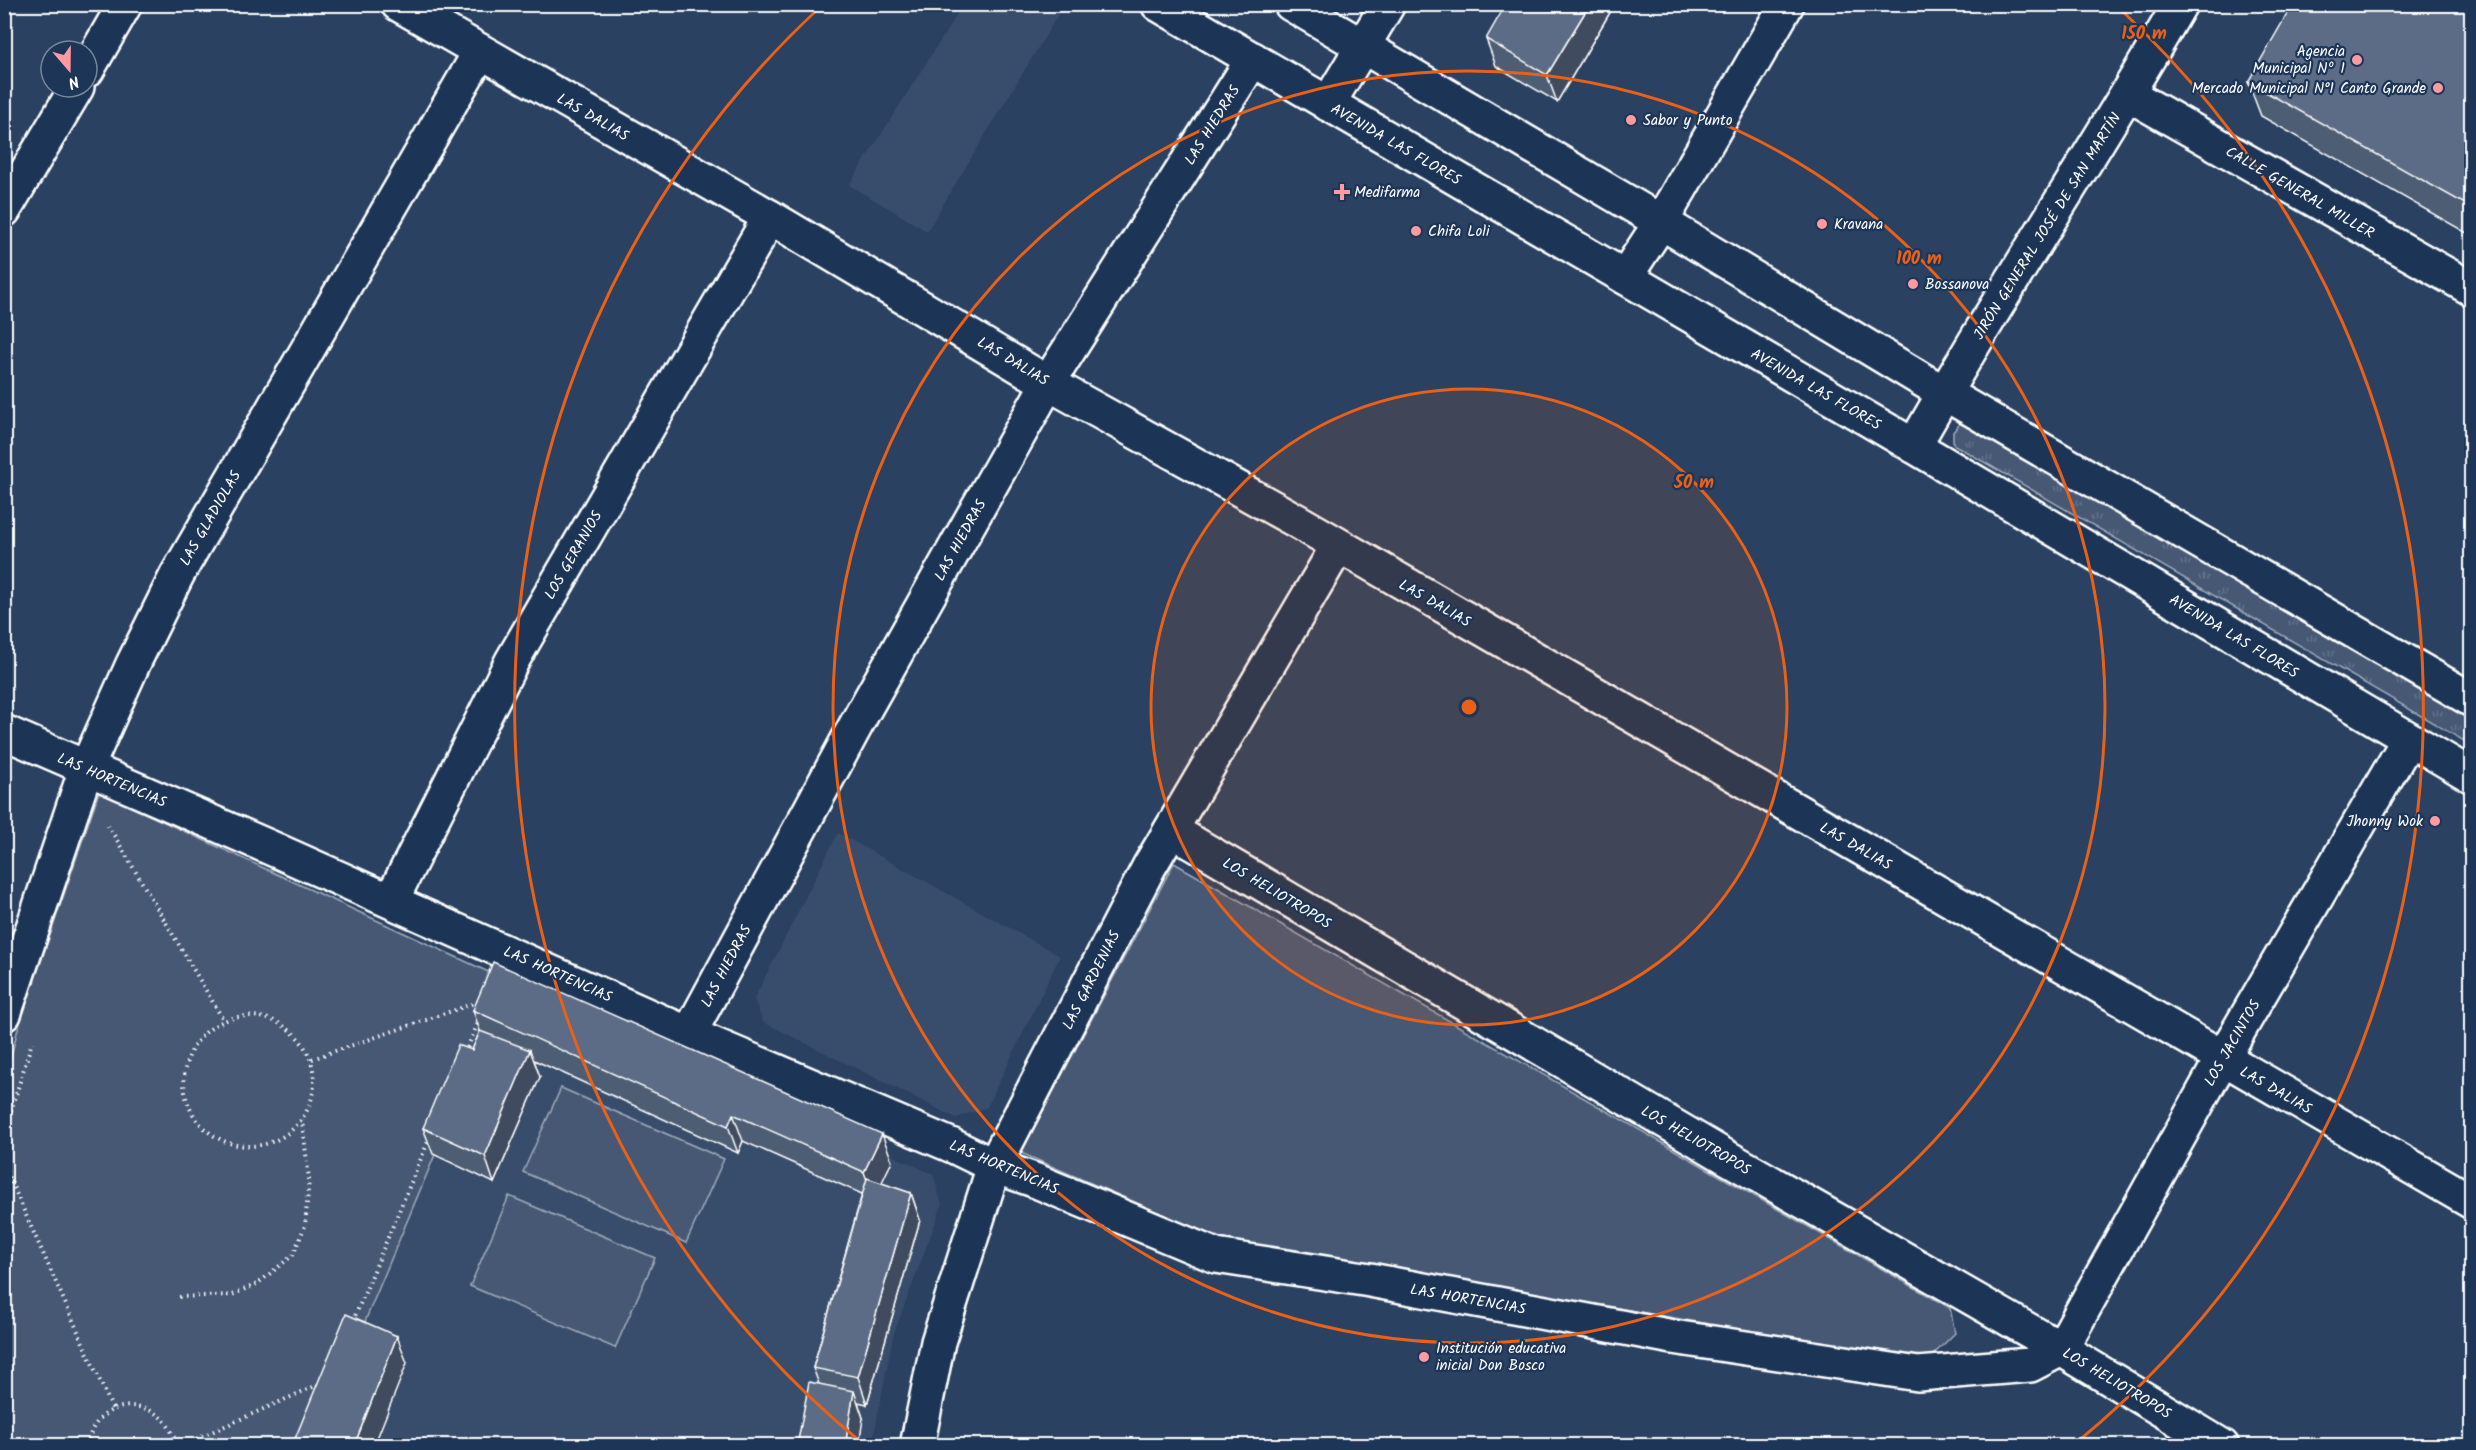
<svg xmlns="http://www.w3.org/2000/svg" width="2476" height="1450" viewBox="0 0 2476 1450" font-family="Kalam,sans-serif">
  <defs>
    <pattern id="grass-tufts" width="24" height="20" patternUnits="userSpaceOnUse" patternTransform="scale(1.5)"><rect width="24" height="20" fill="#465975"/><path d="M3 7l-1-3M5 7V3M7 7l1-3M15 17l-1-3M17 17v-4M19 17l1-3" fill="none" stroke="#62728a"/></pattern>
  </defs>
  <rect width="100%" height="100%" fill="#2a4161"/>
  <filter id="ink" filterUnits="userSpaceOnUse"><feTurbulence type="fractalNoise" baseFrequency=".0167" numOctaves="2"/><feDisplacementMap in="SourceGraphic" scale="12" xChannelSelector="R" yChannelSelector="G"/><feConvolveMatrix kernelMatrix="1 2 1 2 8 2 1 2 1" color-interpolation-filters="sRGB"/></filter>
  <g filter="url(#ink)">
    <g fill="#394e6c">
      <path d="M 963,5 L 1064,5 L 927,231 L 849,185 Z"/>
      <path d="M 838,833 L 1060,956 L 987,1107 L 956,1118 L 763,1022 L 754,999 Z"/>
      <path d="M 508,981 L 933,1174 L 942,1205 L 893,1336 L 872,1445 L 313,1446 Z"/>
    </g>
    <path fill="url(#grass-tufts)" stroke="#a2acba" stroke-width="1.5" d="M 1962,421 L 2471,707 L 2471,745 L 1953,444 L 1953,432 Z"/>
    <g fill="#465975" stroke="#a2acba" stroke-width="1.5">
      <path d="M 99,792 L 508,981 L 313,1445 L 5,1446 L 5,1082 L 17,1032 Z"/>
      <path d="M 1174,863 L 1950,1308 L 1955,1333 L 1921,1367 L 1686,1320 L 1218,1238 L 1021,1153 Z"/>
      <path d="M 561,1088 L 724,1159 L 686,1243 L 523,1172 Z"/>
      <path d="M 509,1196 L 655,1258 L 615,1348 L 470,1286 Z"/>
    </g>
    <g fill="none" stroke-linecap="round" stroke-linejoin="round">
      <defs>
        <g id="minor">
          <path d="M 398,4 L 770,217 L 1048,383 L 1297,521 L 2472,1202"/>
          <path d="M 1158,4 L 1914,446 L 2472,776"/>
          <path d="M 1291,4 L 1661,222 L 1944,393 L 2472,700"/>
          <path d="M 87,70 L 125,4"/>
          <path d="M 2128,94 L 2472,289"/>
          <path d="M 1328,104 L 1388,4"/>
          <path d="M 4,210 L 77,87"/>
          <path d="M 1625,277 L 1661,222 L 1787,4"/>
          <path d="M 1914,446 C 1998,296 2094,154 2180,4"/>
          <path d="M 4,732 L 271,848 L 689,1034 L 953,1146 L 994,1166 L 1034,1180 L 1216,1256 L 1370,1280 L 1673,1337 L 1918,1374 L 2030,1365 L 2061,1349 L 2222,1059 L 2408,740"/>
          <path d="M 1171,830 L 1728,1158 L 2061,1349 L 2222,1446"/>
          <path d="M 391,901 L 512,661 L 770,217"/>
          <path d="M 4,1014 L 86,769 L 133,664 L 177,575 L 480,52"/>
          <path d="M 689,1034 L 863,712 L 1048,383 L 1253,59"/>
          <path d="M 917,1446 L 938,1342 L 994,1166 L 1149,867 L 1338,546"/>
        </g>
      </defs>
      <use href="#minor" stroke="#fff" stroke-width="38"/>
      <g stroke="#fff" stroke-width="4" stroke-dasharray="1.5 4.5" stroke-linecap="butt">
        <path d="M 108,825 L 224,1021"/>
        <circle cx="249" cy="1081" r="65"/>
        <path d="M 465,1053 L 479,1021"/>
        <path d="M 312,1059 L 478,1002"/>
        <path d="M 4,1134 L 32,1042"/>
        <path d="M 4,1166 L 113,1410"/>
        <path d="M 179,1297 L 232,1295 L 257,1284 L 293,1255 L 305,1226 L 309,1179 L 302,1120"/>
        <path d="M 353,1321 L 430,1137"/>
        <path d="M 88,1446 C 93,1393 167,1393 176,1446"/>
        <path d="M 180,1446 L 322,1383"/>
      </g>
      <use href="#minor" stroke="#1d3557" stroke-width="33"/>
    </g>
    <g fill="#4e5d73" stroke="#fff" stroke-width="1.5">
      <path d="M 1615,4 L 1557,102 L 1496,66 L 1486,39 Z"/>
      <path d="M 2472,4 L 2472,236 L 2261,116 L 2248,82 Z"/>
      <path d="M 473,1010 L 892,1161 L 881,1183 L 911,1193 L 920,1220 L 867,1404 L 858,1402 L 863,1418 L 819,1384 L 813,1368 L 862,1194 L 743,1141 L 738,1153 L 534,1060 L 540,1077 L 494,1183 L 433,1154 L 423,1128 L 472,1050 L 480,1031 Z"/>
    </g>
    <g fill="#404c5e" stroke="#fff" stroke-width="1.5">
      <path d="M 1590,4 L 1615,4 L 1557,102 L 1547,75 Z"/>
      <path d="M 530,1050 L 540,1077 L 494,1183 L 485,1156 Z"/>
      <path d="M 733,1114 L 743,1141 L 738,1153 L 728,1126 Z"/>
      <path d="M 882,1134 L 892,1161 L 874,1199 L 864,1172 Z"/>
      <path d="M 911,1193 L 920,1220 L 867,1404 L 858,1377 Z"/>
      <path d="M 397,1336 L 407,1363 L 374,1446 L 354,1446 Z"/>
      <path d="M 854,1391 L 863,1418 L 859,1446 L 845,1446 Z"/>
    </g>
    <g fill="#5b6c86" stroke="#fff" stroke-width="1.5">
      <path d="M 1506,4 L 1590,4 L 1547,75 L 1486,39 Z"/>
      <path d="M 2293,4 L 2472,4 L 2472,208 L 2248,82 Z"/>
      <path d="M 493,962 L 882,1134 L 864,1172 L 733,1114 L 728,1126 L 473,1010 Z"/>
      <path d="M 480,1031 L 530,1050 L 485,1156 L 423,1128 L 458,1045 L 472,1050 Z"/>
      <path d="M 867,1178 L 911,1193 L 858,1377 L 813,1368 Z"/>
      <path d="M 346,1314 L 397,1336 L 354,1446 L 292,1446 Z"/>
      <path d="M 809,1382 L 854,1391 L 845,1446 L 797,1446 Z"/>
    </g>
  </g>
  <circle cx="1469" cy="707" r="318" fill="#e96118" fill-opacity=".12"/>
  <g fill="none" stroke="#e96118" stroke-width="3">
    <circle cx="1469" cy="707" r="318"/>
    <circle cx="1469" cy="707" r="636"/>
    <path d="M862 1443A954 954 0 0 1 818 9M2120 9A954 954 0 0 1 2076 1443"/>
  </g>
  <g fill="#ff9aa2" stroke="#1d3557" stroke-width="2">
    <circle cx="2357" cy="60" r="6"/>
    <circle cx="2438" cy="88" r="6"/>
    <circle cx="1631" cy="120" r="6"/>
    <path d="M1339 183h6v6h6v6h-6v6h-6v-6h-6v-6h6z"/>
    <circle cx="1822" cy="224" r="6"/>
    <circle cx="1416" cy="231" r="6"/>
    <circle cx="1913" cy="284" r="6"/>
    <circle cx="2435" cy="821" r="6"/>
    <circle cx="1424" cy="1357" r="6"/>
  </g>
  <g text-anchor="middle" stroke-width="4.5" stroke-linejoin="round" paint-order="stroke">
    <g font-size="15" fill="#fff" stroke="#1d3557" text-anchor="start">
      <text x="2345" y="56" text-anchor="end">Agencia<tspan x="2345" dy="17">Municipal Nº 1</tspan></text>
      <text x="2426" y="93" text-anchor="end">Mercado Municipal N°1 Canto Grande</text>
      <text x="1643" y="125">Sabor y Punto</text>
      <text x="1354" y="197">Medifarma</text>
      <text x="1834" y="229">Kravana</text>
      <text x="1428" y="236">Chifa Loli</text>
      <text x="1925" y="289">Bossanova</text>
      <text x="2423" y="826" text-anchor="end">Jhonny Wok</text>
      <text x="1436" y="1353">Institución educativa<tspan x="1436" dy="17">inicial Don Bosco</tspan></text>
    </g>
    <g font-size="15" fill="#fff" stroke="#1d3557">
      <text transform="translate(593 117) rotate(30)" y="5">LAS DALIAS</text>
      <text transform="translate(1212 125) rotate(-58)" y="5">LAS HIEDRAS</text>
      <text transform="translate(1396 144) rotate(30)" y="5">AVENIDA LAS FLORES</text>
      <text transform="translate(2300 192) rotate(30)" y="5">CALLE GENERAL MILLER</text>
      <text transform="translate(2047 226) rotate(-58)" y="5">JIRÓN GENERAL JOSÉ DE SAN MARTÍN</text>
      <text transform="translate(1013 361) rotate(31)" y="5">LAS DALIAS</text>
      <text transform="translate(1816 389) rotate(30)" y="5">AVENIDA LAS FLORES</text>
      <text transform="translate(210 518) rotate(-60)" y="5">LAS GLADIOLAS</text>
      <text transform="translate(960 540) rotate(-61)" y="5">LAS HIEDRAS</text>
      <text transform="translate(573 555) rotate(-60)" y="5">LOS GERANIOS</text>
      <text transform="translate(1435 603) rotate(30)" y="5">LAS DALIAS</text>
      <text transform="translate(2234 636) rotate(31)" y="5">AVENIDA LAS FLORES</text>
      <text transform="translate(112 780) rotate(23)" y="5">LAS HORTENCIAS</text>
      <text transform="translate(1856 846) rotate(30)" y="5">LAS DALIAS</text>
      <text transform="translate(1277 893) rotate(31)" y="5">LOS HELIOTROPOS</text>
      <text transform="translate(726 966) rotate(-62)" y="5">LAS HIEDRAS</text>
      <text transform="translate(558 974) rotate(24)" y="5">LAS HORTENCIAS</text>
      <text transform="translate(1091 980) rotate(-63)" y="5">LAS GARDENIAS</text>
      <text transform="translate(2232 1043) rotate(-60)" y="5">LOS JACINTOS</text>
      <text transform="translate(2276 1090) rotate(30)" y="5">LAS DALIAS</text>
      <text transform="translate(1696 1140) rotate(30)" y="5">LOS HELIOTROPOS</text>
      <text transform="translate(1004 1167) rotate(23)" y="5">LAS HORTENCIAS</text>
      <text transform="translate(1468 1299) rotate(10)" y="5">LAS HORTENCIAS</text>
      <text transform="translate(2117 1383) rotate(31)" y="5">LOS HELIOTROPOS</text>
    </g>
  </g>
  <circle cx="1469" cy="707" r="9" fill="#e96118" stroke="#1d3557" stroke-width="3"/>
  <g font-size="18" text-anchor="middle" font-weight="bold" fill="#e96118" stroke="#1d3557" stroke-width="4.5" stroke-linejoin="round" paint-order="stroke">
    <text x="2144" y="39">150 m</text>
    <text x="1919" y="264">100 m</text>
    <text x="1694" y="488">50 m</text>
  </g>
  <rect width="2476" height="1450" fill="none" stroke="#1d3557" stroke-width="24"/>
  <rect x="12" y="12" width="2452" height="1426" fill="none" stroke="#fff" stroke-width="2" filter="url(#ink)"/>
  <g transform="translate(69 69) rotate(160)"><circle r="28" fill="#1d3557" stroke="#77869a" stroke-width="1.5"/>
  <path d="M0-4.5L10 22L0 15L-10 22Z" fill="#ff9aa2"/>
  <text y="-9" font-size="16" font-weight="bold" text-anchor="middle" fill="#ffffff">N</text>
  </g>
</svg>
